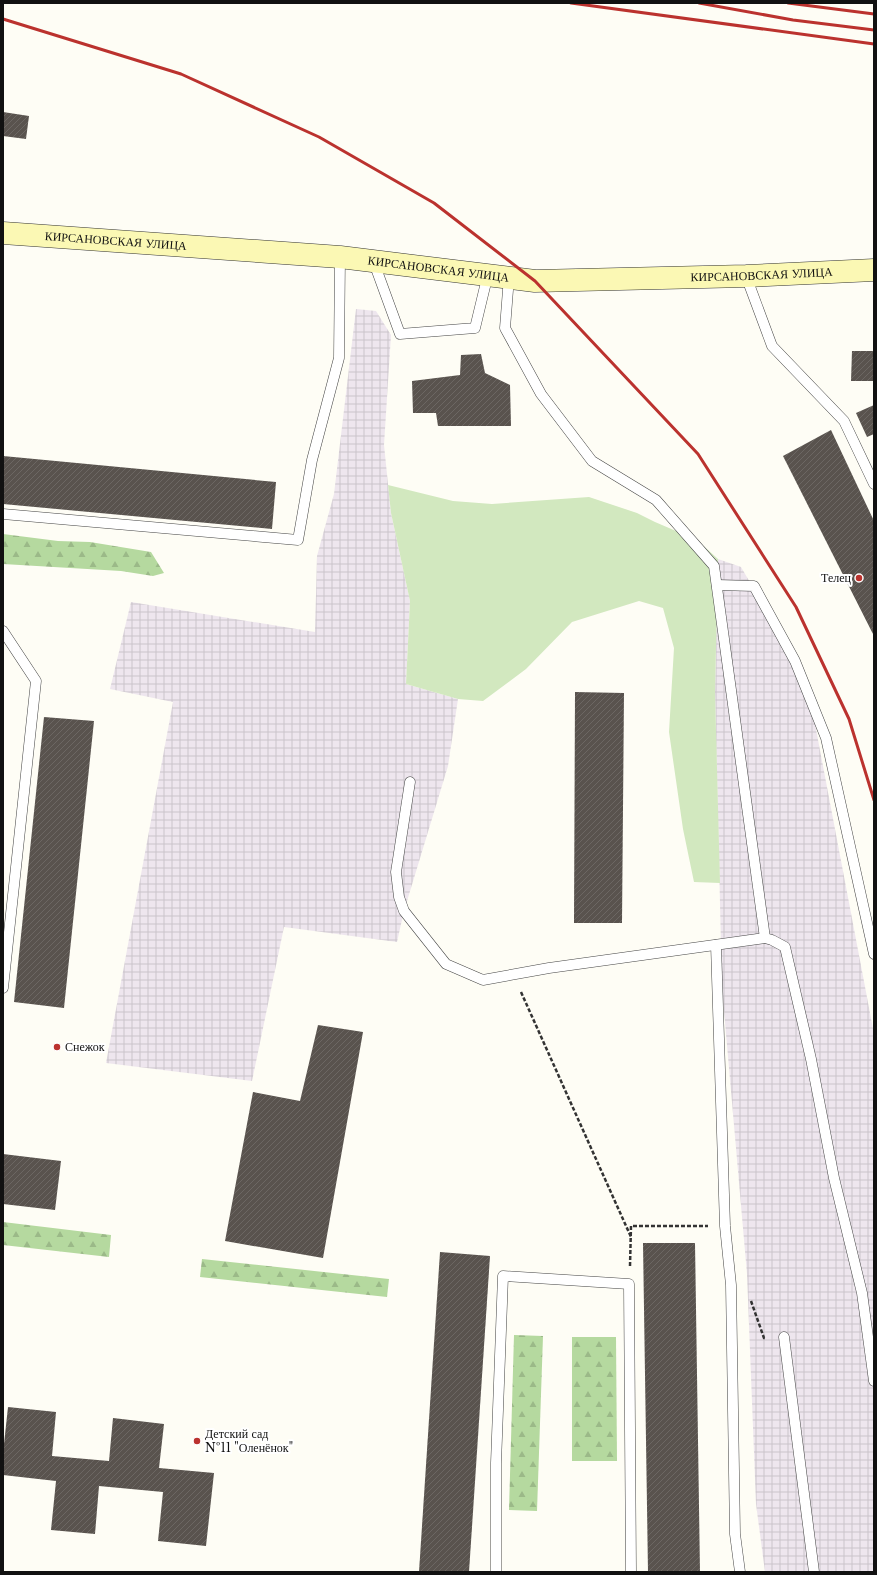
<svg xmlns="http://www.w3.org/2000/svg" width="877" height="1575" viewBox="0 0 877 1575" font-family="'Libre Baskerville',serif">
  <defs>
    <pattern id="industrial-grid" width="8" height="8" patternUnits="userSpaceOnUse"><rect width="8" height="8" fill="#eee6ee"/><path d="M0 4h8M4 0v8" fill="none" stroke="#cbc4cb"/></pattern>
    <pattern id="forest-firs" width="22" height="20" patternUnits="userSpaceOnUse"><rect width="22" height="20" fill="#b5d99f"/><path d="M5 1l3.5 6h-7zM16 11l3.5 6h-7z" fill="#9bb988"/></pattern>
    <pattern id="building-hatch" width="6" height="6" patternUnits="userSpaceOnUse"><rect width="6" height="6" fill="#59534e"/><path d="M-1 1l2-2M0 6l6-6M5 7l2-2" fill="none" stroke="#6c6763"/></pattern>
  </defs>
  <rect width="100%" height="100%" fill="#fefdf5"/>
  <g fill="url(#industrial-grid)">
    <path d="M 356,309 L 376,311 L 391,335 L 384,445 L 391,513 L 410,601 L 406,684 L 458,699 L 448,766 L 404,911 L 397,942 L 284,927 L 252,1081 L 106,1063 L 173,702 L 110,689 L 131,602 L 315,632 L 317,556 L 334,494 Z"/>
    <path d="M 718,559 L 741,567 L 792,654 L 815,724 L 874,1034 L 874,1572 L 765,1572 L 756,1504 L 747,1274 L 722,988 L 715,692 Z"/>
  </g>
  <path fill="#d2e8bf" d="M 388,485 L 453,501 L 492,504 L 589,497 L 637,513 L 655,522 L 697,540 L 718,559 L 715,692 L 720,883 L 694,882 L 683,829 L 669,732 L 674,648 L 663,608 L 639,601 L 572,622 L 526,669 L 483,701 L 458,699 L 406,684 L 410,601 L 391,513 Z"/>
  <g fill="url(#forest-firs)">
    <path d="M 3,534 L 58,541 L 90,542 L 151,552 L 164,573 L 153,576 L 121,571 L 3,564 Z"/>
    <path d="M 3,1222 L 111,1235 L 109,1257 L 3,1245 Z"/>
    <path d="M 202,1259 L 389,1279 L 387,1297 L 200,1277 Z"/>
    <path d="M 514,1335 L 543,1336 L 537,1511 L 509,1510 Z"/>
    <path d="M 572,1337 L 616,1337 L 617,1461 L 572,1461 Z"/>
  </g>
  <g fill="url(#building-hatch)">
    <path d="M 3,112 L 29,116 L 26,139 L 3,136 Z"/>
    <path d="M 852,351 L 874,351 L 874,381 L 851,381 Z"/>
    <path d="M 481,354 L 485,373 L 510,385 L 511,426 L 438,426 L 436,413 L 413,413 L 412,381 L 460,375 L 461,355 Z"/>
    <path d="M 874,405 L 874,434 L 867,437 L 856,413 Z"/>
    <path d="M 831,430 L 874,521 L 874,636 L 783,456 Z"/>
    <path d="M 3,456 L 276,482 L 272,529 L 3,504 Z"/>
    <path d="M 575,692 L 624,693 L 622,923 L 574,923 Z"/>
    <path d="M 44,717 L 94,721 L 64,1008 L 14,1002 Z"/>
    <path d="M 318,1025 L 363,1032 L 323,1258 L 225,1241 L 253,1092 L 300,1101 Z"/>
    <path d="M 3,1154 L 61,1161 L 55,1210 L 3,1204 Z"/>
    <path d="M 643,1243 L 695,1243 L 700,1572 L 648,1572 Z"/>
    <path d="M 440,1252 L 490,1256 L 469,1572 L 419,1572 Z"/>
    <path d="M 8,1407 L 56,1412 L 52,1456 L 109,1461 L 113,1418 L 164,1424 L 159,1468 L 214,1473 L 206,1546 L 158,1541 L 163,1492 L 99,1486 L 95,1534 L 51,1530 L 56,1481 L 3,1475 L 3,1453 Z"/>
  </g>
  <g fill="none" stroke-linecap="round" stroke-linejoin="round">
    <defs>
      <g id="service">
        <path d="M 373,260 L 400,334 L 475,328 L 488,274"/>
        <path d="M 746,276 L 772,346 L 844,421 L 874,484"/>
        <path d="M 509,277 L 505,328 L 541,394 L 592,461 L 656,500 L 714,566 L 765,938 L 772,940 L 785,947 L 811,1059 L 834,1178 L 862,1293 L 874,1381"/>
        <path d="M 3,514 L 298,540 L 312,460 L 339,358 L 340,257"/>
        <path d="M 717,585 L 754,586 L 795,661 L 826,738 L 874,954"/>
        <path d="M 3,631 L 36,681 L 3,988"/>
        <path d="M 410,782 L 396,872 L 399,897 L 404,911 L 446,964 L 483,980 L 549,968 L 765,938"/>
        <path d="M 716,945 L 725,1226 L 731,1285 L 735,1534 L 740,1572"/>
        <path d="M 784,1337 L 814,1572"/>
        <path d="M 496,1572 L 496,1463 L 503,1276 L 629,1284 L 631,1572"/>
      </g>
      <g id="secondary">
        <path id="s1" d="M 3,233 L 340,257 L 535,281 L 746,276 L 874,270"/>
      </g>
    </defs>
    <use href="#service" stroke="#444" stroke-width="11"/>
    <use href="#secondary" stroke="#333" stroke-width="23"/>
    <g stroke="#333" stroke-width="2.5" stroke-dasharray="4 2" stroke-linecap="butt">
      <path d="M 521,992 L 631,1237"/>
      <path d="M 630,1266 L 631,1226 L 708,1226"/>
      <path d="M 751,1301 L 764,1338 L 766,1338"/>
    </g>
    <use href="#service" stroke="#fff" stroke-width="10"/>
    <use href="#secondary" stroke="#fbf8b4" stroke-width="22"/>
    <g stroke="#bb322e" stroke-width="3">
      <path d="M 571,3 L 874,44"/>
      <path d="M 699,3 L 793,20 L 874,30"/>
      <path d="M 788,3 L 874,14"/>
      <path d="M 3,19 L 181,74 L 319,137 L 434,203 L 535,281 L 698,454 L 796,607 L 849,719 L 874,800"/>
    </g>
  </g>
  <g fill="#bb322e" stroke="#fff" stroke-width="1.5">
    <circle cx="859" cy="578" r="4"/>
    <circle cx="57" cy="1047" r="4"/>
    <circle cx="197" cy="1441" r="4"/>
  </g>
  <g text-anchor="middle" stroke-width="4" stroke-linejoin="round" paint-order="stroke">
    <g font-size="12" fill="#111" stroke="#fff">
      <text dy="4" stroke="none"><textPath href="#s1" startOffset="113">КИРСАНОВСКАЯ УЛИЦА</textPath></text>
      <text dy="4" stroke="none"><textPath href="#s1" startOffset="437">КИРСАНОВСКАЯ УЛИЦА</textPath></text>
      <text dy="4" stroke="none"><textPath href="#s1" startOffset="761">КИРСАНОВСКАЯ УЛИЦА</textPath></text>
    </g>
    <g font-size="12" fill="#111" stroke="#fff" text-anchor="start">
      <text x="851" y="582" text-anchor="end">Телец</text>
      <text x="65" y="1051">Снежок</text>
      <text x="205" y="1438">Детский сад<tspan x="205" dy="14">№11 "Оленёнок"</tspan></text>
    </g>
  </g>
  <rect width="877" height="1575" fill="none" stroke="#111111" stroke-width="8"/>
</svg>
